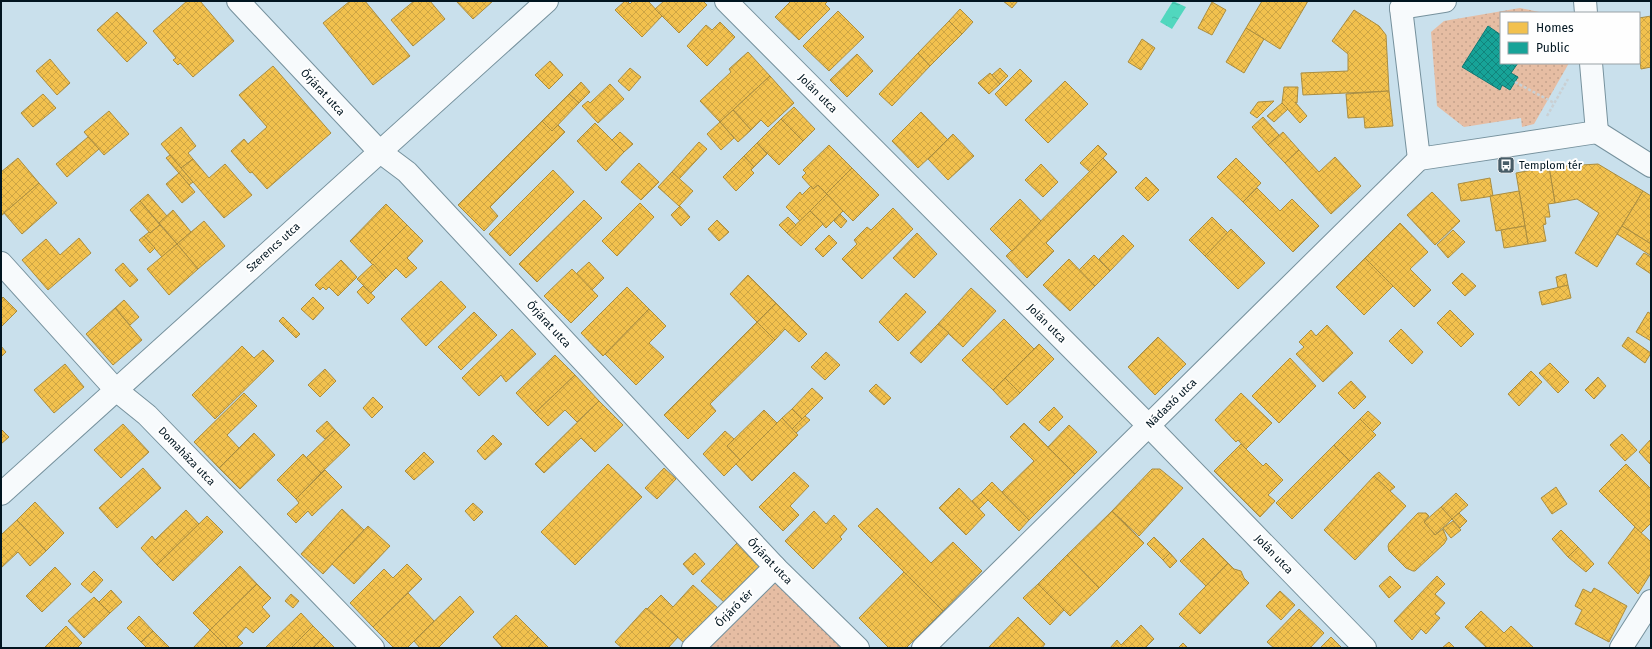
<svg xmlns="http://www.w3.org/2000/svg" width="1652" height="649" viewBox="0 0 1652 649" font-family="'Fira Sans',sans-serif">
  <defs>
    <pattern id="green-dots" width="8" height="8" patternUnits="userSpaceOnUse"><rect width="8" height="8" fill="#e6bda3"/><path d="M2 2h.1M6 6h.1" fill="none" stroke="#c4a28c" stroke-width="1.8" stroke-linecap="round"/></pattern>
    <pattern id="water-ripples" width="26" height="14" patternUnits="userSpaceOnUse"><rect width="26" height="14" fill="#51d7be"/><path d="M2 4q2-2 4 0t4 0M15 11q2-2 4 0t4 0" fill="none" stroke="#45b8a3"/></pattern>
    <pattern id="homes-cross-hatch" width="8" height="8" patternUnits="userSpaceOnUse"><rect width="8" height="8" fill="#f2c14e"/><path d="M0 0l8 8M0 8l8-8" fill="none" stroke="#cea544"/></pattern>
    <pattern id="public-cross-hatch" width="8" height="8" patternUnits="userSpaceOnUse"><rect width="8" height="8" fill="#17a398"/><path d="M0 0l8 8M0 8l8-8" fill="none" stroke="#12847c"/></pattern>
  </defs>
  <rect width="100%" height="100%" fill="#c9e0ec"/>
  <g fill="url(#green-dots)">
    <path d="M 1520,8 L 1544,13 L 1501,13 L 1501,63 L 1569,63 L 1534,124 L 1522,127 L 1521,118 L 1464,127 L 1437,106 L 1431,32 L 1444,21 Z"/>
    <path d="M 775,578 L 844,648 L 704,648 Z"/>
  </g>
  <path fill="url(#water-ripples)" d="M 1173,1 L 1186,7 L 1172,29 L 1160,22 Z"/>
  <g fill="url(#homes-cross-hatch)" stroke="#aa8d40">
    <path d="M 187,1 L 200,1 L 234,41 L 193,77 L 180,63 L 178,65 L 173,60 L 176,58 L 153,31 Z"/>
    <path d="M 350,1 L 365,1 L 410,56 L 373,85 L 323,23 Z"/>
    <path d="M 414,1 L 430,1 L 445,19 L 413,46 L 391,20 Z"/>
    <path d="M 456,1 L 493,1 L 473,19 Z"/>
    <path d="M 625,1 L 627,1 L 630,4 L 633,1 L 648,1 L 662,16 L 642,37 L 615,10 Z"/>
    <path d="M 664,1 L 703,1 L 707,5 L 679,33 L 655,9 Z"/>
    <path d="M 791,1 L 828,1 L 825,4 L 830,9 L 799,40 L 775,17 Z"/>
    <path d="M 1003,1 L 1018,1 L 1012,8 Z"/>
    <path d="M 1262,1 L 1308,1 L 1280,49 L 1246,28 Z"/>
    <path d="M 1212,2 L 1226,10 L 1212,35 L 1198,28 Z"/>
    <path d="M 960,9 L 973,22 L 962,34 L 949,21 Z"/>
    <path d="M 1354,10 L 1379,26 L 1386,35 L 1389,91 L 1303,95 L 1301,73 L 1348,71 L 1348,54 L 1332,41 Z"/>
    <path d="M 838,11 L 864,37 L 829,71 L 803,46 Z"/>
    <path d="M 117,12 L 147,43 L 127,62 L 97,30 Z"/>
    <path d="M 1651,16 L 1651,67 L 1641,69 L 1639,51 L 1639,18 Z"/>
    <path d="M 949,21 L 962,34 L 930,66 L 918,53 Z"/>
    <path d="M 720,22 L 735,37 L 707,66 L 687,46 L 706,25 L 712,30 Z"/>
    <path d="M 1246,28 L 1264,39 L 1244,73 L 1226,62 Z"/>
    <path d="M 1142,39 L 1155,48 L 1141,70 L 1128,62 Z"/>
    <path d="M 748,52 L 770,76 L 720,122 L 700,101 L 731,72 L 729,69 Z"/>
    <path d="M 918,53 L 930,66 L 892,106 L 879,94 Z"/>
    <path d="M 857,54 L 873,71 L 847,97 L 830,80 Z"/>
    <path d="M 50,59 L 70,83 L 57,95 L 36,71 Z"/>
    <path d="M 550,61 L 563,75 L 549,89 L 535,75 Z"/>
    <path d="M 273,66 L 331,133 L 267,189 L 252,172 L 250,173 L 231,151 L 244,139 L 248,144 L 267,127 L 239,95 Z"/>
    <path d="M 630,68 L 641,77 L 629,91 L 618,81 Z"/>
    <path d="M 1000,68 L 1008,76 L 1000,84 L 992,75 Z"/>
    <path d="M 1020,69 L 1032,81 L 1006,106 L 995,94 Z"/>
    <path d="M 990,73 L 1000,84 L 989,94 L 978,83 Z"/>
    <path d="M 770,76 L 794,103 L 768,127 L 761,120 L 751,130 L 733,110 Z"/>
    <path d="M 1065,81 L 1088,104 L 1048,143 L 1025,120 Z"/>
    <path d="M 581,82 L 590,92 L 579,103 L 569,94 Z"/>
    <path d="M 610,84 L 624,99 L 598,123 L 582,106 L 588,101 L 590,103 Z"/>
    <path d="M 1284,87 L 1298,87 L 1297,103 L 1295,102 L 1307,116 L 1300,123 L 1282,103 Z"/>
    <path d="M 1389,91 L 1393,126 L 1365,128 L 1364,117 L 1348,118 L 1346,94 Z"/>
    <path d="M 43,94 L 56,108 L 33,127 L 21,113 Z"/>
    <path d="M 569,94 L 579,103 L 552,131 L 542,121 Z"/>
    <path d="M 1274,101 L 1257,118 L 1250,113 L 1258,102 Z"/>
    <path d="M 1282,103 L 1288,109 L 1274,122 L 1267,116 Z"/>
    <path d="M 794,107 L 815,129 L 803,141 L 781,119 Z"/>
    <path d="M 733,110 L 751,130 L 738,142 L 720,122 Z"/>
    <path d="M 109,111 L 129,134 L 104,155 L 84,132 Z"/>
    <path d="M 921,112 L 948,140 L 918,168 L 892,141 Z"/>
    <path d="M 1263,117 L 1279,135 L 1268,145 L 1252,127 Z"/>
    <path d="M 781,119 L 803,141 L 779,165 L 757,143 Z"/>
    <path d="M 542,121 L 552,131 L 558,125 L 565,132 L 490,207 L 498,216 L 484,231 L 458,205 Z"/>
    <path d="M 720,122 L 734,138 L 721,150 L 707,134 Z"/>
    <path d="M 595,123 L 624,152 L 606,171 L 577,141 Z"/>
    <path d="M 181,127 L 196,146 L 188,153 L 193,159 L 181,168 L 161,144 Z"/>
    <path d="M 620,132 L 633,144 L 624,152 L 612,140 Z"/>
    <path d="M 1283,132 L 1299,150 L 1285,163 L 1268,145 Z"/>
    <path d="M 953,134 L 974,156 L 948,180 L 928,159 Z"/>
    <path d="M 88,137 L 99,149 L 67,177 L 56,164 Z"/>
    <path d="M 699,142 L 707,149 L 679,179 L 672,172 Z"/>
    <path d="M 757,143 L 767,154 L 754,167 L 744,156 Z"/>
    <path d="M 829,145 L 852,168 L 826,194 L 818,185 L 813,189 L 802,177 L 806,173 L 803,170 Z"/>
    <path d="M 1098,145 L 1107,154 L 1090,172 L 1080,163 Z"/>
    <path d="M 1299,150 L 1319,172 L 1335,157 L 1361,186 L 1331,214 L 1285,163 Z"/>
    <path d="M 170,155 L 193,182 L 189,185 L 166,158 Z"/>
    <path d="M 744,156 L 754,167 L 751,170 L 754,173 L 736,191 L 723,177 Z"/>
    <path d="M 18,158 L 39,183 L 1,216 L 1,172 Z"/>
    <path d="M 1103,158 L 1117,172 L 1046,243 L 1054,251 L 1027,278 L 1006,256 Z"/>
    <path d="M 1236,158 L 1261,183 L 1243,202 L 1217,177 Z"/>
    <path d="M 193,159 L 209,178 L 225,164 L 252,195 L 224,218 L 181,168 Z"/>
    <path d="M 639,163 L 659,182 L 641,200 L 621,182 Z"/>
    <path d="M 1041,164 L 1058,182 L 1043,197 L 1025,180 Z"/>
    <path d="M 1598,164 L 1643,191 L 1597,267 L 1575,253 L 1599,213 L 1577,199 L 1555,203 L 1549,167 Z"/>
    <path d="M 1549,167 L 1555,203 L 1548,204 L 1550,217 L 1545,217 L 1546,224 L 1543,225 L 1546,241 L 1528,244 L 1516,173 Z"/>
    <path d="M 852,168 L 879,195 L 853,221 L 826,194 Z"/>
    <path d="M 553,170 L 574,192 L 510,256 L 489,234 Z"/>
    <path d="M 672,172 L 693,191 L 679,206 L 658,187 Z"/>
    <path d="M 179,173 L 195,192 L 182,203 L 166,184 Z"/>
    <path d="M 1146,177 L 1159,190 L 1148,201 L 1135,188 Z"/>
    <path d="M 1490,178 L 1493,196 L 1461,201 L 1458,184 Z"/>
    <path d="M 39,183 L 57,203 L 22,234 L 4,213 Z"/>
    <path d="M 818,185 L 827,194 L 800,221 L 786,207 L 800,192 L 802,195 L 811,186 L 813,189 Z"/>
    <path d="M 1257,188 L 1280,211 L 1292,199 L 1319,226 L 1293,252 L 1243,202 Z"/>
    <path d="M 1519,191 L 1525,226 L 1496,231 L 1490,196 Z"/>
    <path d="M 1643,191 L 1651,196 L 1651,244 L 1622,226 Z"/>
    <path d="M 1432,192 L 1460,221 L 1435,245 L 1407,215 Z"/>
    <path d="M 148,194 L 167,216 L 159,223 L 140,201 Z"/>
    <path d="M 827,194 L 843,211 L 826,228 L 810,211 Z"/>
    <path d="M 1020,199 L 1041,221 L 1012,251 L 990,229 Z"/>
    <path d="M 584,200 L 602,218 L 537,282 L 519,264 Z"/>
    <path d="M 140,201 L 160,225 L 150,233 L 130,210 Z"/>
    <path d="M 640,203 L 654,217 L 617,256 L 602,241 Z"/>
    <path d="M 386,204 L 407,225 L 370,262 L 350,241 Z"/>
    <path d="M 680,206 L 690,217 L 681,226 L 671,215 Z"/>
    <path d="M 893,208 L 913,229 L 862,279 L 842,259 L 857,244 L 854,240 L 867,227 L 871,230 Z"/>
    <path d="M 173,210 L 191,232 L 177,244 L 159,223 Z"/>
    <path d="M 810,211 L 823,224 L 801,246 L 787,233 Z"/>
    <path d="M 840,214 L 847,221 L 841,228 L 834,221 Z"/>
    <path d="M 788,217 L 796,225 L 787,233 L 779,225 Z"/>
    <path d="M 1212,217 L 1228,233 L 1205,256 L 1189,240 Z"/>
    <path d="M 717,220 L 729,232 L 719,241 L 708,229 Z"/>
    <path d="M 204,221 L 225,246 L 198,269 L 177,244 Z"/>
    <path d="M 1400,223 L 1428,252 L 1410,269 L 1431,290 L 1414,307 L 1365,258 Z"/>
    <path d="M 160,225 L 177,244 L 162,257 L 144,236 L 149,232 L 150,233 Z"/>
    <path d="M 407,225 L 423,241 L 407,258 L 417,268 L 406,278 L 396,268 L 386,278 L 370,262 Z"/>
    <path d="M 1525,226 L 1528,244 L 1504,248 L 1501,230 Z"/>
    <path d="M 1622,226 L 1651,244 L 1650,255 L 1617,234 Z"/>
    <path d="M 1231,229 L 1265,263 L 1238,289 L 1205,256 Z"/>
    <path d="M 1453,230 L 1465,242 L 1448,258 L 1437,245 Z"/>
    <path d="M 917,233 L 937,254 L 914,278 L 893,258 Z"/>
    <path d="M 829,235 L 837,243 L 823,257 L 815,249 Z"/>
    <path d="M 1123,235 L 1134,246 L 1110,271 L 1099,259 Z"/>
    <path d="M 144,236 L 155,248 L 150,253 L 139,240 Z"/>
    <path d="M 79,238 L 91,253 L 48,290 L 22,260 L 46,239 L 60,255 Z"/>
    <path d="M 177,244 L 198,269 L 169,295 L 147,269 Z"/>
    <path d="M 1644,253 L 1651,257 L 1651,274 L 1636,264 Z"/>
    <path d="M 1094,255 L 1110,271 L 1095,286 L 1079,270 Z"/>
    <path d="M 1365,258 L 1393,286 L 1364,315 L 1336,287 Z"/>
    <path d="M 1069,259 L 1095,286 L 1070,311 L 1043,285 Z"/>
    <path d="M 341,260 L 357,277 L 338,296 L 329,287 L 326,290 L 323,287 L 320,290 L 315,285 Z"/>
    <path d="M 589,262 L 604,278 L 592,290 L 576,274 Z"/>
    <path d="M 123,263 L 138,280 L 130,287 L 115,270 Z"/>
    <path d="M 373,264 L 386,278 L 371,293 L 357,279 Z"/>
    <path d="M 572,269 L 598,296 L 571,323 L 544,296 Z"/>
    <path d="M 1462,273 L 1476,286 L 1465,296 L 1452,283 Z"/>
    <path d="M 1566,274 L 1568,285 L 1558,288 L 1556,277 Z"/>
    <path d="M 748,275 L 776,303 L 757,322 L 730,294 Z"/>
    <path d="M 441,281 L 466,307 L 426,346 L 401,319 Z"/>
    <path d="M 1568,285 L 1571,298 L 1542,305 L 1539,292 Z"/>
    <path d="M 363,286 L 375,297 L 368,304 L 357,292 Z"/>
    <path d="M 627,287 L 649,309 L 603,356 L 581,333 Z"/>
    <path d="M 971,288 L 996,311 L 963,347 L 938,324 Z"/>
    <path d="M 906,293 L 926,312 L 898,341 L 879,322 Z"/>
    <path d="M 3,297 L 17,311 L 1,327 L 1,299 Z"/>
    <path d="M 313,297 L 324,308 L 313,320 L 301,309 Z"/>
    <path d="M 124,300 L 139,317 L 130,325 L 115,308 Z"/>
    <path d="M 776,303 L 807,334 L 799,342 L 785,329 L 775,340 L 757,322 Z"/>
    <path d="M 115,308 L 142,340 L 113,365 L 86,334 Z"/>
    <path d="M 649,309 L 666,326 L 649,343 L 664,357 L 636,385 L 605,354 Z"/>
    <path d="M 1450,310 L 1474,334 L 1461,347 L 1437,323 Z"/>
    <path d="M 474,312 L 497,335 L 461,370 L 438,347 Z"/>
    <path d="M 1648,312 L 1651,314 L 1651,341 L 1636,332 Z"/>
    <path d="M 283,317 L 300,334 L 296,338 L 279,321 Z"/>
    <path d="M 1004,319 L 1034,349 L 993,390 L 962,360 Z"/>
    <path d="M 757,322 L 775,340 L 710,404 L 716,411 L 688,439 L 664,415 Z"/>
    <path d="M 938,324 L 949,333 L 921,363 L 910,353 Z"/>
    <path d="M 1327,325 L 1353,353 L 1323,382 L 1296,354 L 1304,347 L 1299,342 L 1311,330 L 1316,336 Z"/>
    <path d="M 512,329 L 536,354 L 506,382 L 501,375 L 479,396 L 462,378 Z"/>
    <path d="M 1401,329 L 1423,352 L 1412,364 L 1389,341 Z"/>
    <path d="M 1158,337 L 1186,364 L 1155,395 L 1128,367 Z"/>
    <path d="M 1628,337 L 1651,353 L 1645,363 L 1622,346 Z"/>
    <path d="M 1039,344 L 1054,359 L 1020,393 L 1005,378 Z"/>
    <path d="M 1,346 L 6,352 L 1,357 Z"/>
    <path d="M 242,346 L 254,358 L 263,350 L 274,361 L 215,419 L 192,395 Z"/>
    <path d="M 826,352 L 840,365 L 825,380 L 811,367 Z"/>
    <path d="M 555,355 L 575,375 L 535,413 L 516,393 Z"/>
    <path d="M 1290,358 L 1316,386 L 1279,423 L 1252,396 Z"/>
    <path d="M 1550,363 L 1569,382 L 1558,393 L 1539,373 Z"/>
    <path d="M 65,364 L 84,387 L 54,413 L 34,390 Z"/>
    <path d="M 325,369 L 336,381 L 320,397 L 308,385 Z"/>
    <path d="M 1531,371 L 1542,382 L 1519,406 L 1508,394 Z"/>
    <path d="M 575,375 L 599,401 L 577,422 L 565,410 L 548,426 L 535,413 Z"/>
    <path d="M 1598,377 L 1606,386 L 1594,399 L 1585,390 Z"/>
    <path d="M 1005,378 L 1020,393 L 1007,405 L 993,390 Z"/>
    <path d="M 1351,381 L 1366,397 L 1354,409 L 1338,393 Z"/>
    <path d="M 876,384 L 891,398 L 884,405 L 869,391 Z"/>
    <path d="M 812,388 L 823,398 L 802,419 L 792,409 Z"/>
    <path d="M 244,393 L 257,406 L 227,435 L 239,448 L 219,468 L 194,442 Z"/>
    <path d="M 1241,393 L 1272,423 L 1246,449 L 1238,440 L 1236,442 L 1215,420 Z"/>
    <path d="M 373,397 L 383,407 L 372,418 L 363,408 Z"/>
    <path d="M 599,401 L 623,425 L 595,452 L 581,438 L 544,473 L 535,464 Z"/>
    <path d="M 1054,407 L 1063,417 L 1049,431 L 1039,422 Z"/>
    <path d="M 792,409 L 802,419 L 792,429 L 782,418 Z"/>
    <path d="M 764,410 L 777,423 L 740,460 L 727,446 Z"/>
    <path d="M 1368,411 L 1381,423 L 1372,432 L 1360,419 Z"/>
    <path d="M 805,416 L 810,420 L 796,433 L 792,429 Z"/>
    <path d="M 782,418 L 798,435 L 752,481 L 736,464 Z"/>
    <path d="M 1360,419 L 1376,435 L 1350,461 L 1334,445 Z"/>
    <path d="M 327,421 L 335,430 L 325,439 L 316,431 Z"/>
    <path d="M 1024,423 L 1075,474 L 1029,520 L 1002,492 L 1034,461 L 1010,437 Z"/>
    <path d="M 123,424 L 149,452 L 121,478 L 94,450 Z"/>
    <path d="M 1069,425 L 1097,452 L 1075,474 L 1048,447 Z"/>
    <path d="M 1,429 L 9,437 L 1,444 Z"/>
    <path d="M 335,430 L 350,445 L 321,473 L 306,458 Z"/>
    <path d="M 725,431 L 734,439 L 727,446 L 740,460 L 724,476 L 703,454 Z"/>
    <path d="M 254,433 L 275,455 L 240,489 L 219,468 Z"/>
    <path d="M 1622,434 L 1637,450 L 1625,461 L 1610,445 Z"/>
    <path d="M 493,435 L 502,444 L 485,460 L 477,451 Z"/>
    <path d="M 1651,439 L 1651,465 L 1639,452 Z"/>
    <path d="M 1241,444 L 1263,466 L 1266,463 L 1283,480 L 1268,495 L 1275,501 L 1260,517 L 1214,471 Z"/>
    <path d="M 1334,445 L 1350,461 L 1292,519 L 1276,503 Z"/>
    <path d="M 424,452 L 434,462 L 414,480 L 405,471 Z"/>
    <path d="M 303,454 L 321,473 L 296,499 L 277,480 Z"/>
    <path d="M 608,464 L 642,497 L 575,565 L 541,532 Z"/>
    <path d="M 1626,464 L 1651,489 L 1651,523 L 1641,533 L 1599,491 Z"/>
    <path d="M 143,468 L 161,488 L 117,528 L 99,508 Z"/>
    <path d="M 664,468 L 676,479 L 657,499 L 645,488 Z"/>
    <path d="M 1152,469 L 1160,469 L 1183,488 L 1139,536 L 1112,511 Z"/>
    <path d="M 325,470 L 342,487 L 312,516 L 308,511 L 296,523 L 287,514 L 299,503 L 296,499 Z"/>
    <path d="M 794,472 L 809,486 L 790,506 L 799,515 L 783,531 L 759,507 Z"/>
    <path d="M 1379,472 L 1395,487 L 1390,491 L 1374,476 Z"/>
    <path d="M 1374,476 L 1406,506 L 1355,560 L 1324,530 Z"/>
    <path d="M 992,482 L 1029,520 L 1019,531 L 981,493 Z"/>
    <path d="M 1556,487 L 1567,504 L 1552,514 L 1541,498 Z"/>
    <path d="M 959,488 L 985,515 L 966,535 L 939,508 Z"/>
    <path d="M 981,493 L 988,500 L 979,509 L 972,501 Z"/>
    <path d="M 1456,493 L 1468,505 L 1452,519 L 1441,507 Z"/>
    <path d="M 35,502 L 64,533 L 46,551 L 17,520 Z"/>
    <path d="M 473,503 L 483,512 L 474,521 L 465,511 Z"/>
    <path d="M 1441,507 L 1452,519 L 1435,535 L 1424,522 Z"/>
    <path d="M 877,508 L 931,563 L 953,542 L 982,571 L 943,611 L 858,526 Z"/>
    <path d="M 342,509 L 364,530 L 323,574 L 301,554 Z"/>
    <path d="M 186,510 L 199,524 L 157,565 L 141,548 L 152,536 L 155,540 Z"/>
    <path d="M 814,511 L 826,524 L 834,515 L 847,529 L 840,537 L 842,539 L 813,569 L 785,541 Z"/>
    <path d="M 1112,511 L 1144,543 L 1099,588 L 1067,555 Z"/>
    <path d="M 1418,513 L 1426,513 L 1429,516 L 1424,522 L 1435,535 L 1443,529 L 1447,539 L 1444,544 L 1415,571 L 1413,571 L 1406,568 L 1389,551 L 1388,546 L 1389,543 Z"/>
    <path d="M 1459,513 L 1467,521 L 1460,528 L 1452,519 Z"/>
    <path d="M 207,516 L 223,532 L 173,581 L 157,565 Z"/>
    <path d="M 17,520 L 46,551 L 30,566 L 18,552 L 1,568 L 1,535 Z"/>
    <path d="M 1453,521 L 1461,530 L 1451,538 L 1443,528 Z"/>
    <path d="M 368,526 L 390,546 L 354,584 L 332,564 Z"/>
    <path d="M 1635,527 L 1651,542 L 1651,573 L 1638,594 L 1608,563 Z"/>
    <path d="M 1561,530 L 1578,547 L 1568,557 L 1552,539 Z"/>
    <path d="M 1154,537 L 1170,553 L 1163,560 L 1147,544 Z"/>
    <path d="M 1203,538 L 1228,563 L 1206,586 L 1180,561 Z"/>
    <path d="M 737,543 L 761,566 L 725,603 L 701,581 Z"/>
    <path d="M 1578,547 L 1594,564 L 1586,572 L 1568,557 Z"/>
    <path d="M 695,553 L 705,564 L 693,575 L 683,564 Z"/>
    <path d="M 1170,553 L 1177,561 L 1170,568 L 1163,560 Z"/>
    <path d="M 1067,555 L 1099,588 L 1070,616 L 1038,584 Z"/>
    <path d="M 1228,563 L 1234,569 L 1241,571 L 1244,578 L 1249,583 L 1200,634 L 1179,614 Z"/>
    <path d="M 407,564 L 422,579 L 373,627 L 350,603 L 384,569 L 393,578 Z"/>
    <path d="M 240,566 L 257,584 L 210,630 L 193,613 Z"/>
    <path d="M 55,567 L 71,584 L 42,612 L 26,596 Z"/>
    <path d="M 94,571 L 103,580 L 91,593 L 81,584 Z"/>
    <path d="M 904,572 L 943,611 L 906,648 L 889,648 L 859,618 Z"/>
    <path d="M 1390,576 L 1401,587 L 1389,598 L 1379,586 Z"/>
    <path d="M 1437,576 L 1445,584 L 1435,594 L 1445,603 L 1435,614 L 1440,618 L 1426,634 L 1421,629 L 1412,640 L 1394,621 Z"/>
    <path d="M 257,584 L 271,598 L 262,607 L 270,616 L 253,633 L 246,627 L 237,637 L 243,643 L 237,648 L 228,648 L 210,630 Z"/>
    <path d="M 1038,584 L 1064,610 L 1050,625 L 1023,598 Z"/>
    <path d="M 693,585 L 718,608 L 684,643 L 647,609 L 661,595 L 673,607 Z"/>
    <path d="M 1594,588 L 1627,606 L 1609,642 L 1575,624 L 1582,610 L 1575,606 L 1583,589 L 1591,593 Z"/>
    <path d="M 111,590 L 122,602 L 110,613 L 99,602 Z"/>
    <path d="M 1280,591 L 1295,605 L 1281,620 L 1266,606 Z"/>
    <path d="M 408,593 L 434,621 L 407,648 L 394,648 L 373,627 Z"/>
    <path d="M 291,594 L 299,601 L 293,608 L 285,601 Z"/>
    <path d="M 460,596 L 474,612 L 438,648 L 420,648 L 414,641 Z"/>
    <path d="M 94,597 L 110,613 L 84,638 L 68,621 Z"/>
    <path d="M 646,608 L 678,637 L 668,648 L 622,648 L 615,642 Z"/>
    <path d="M 1299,609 L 1324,633 L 1310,648 L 1274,648 L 1267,642 Z"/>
    <path d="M 1481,611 L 1504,633 L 1511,626 L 1534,648 L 1487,648 L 1465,627 Z"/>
    <path d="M 301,613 L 313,626 L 291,648 L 265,648 Z"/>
    <path d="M 516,615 L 538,637 L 527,648 L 503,648 L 493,637 Z"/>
    <path d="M 139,616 L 153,631 L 141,642 L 127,628 Z"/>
    <path d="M 1018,617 L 1045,644 L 1042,648 L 988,648 Z"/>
    <path d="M 1141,625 L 1154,639 L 1145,648 L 1110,648 L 1117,640 L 1121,645 Z"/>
    <path d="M 66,626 L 82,643 L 77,648 L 44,648 Z"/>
    <path d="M 313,626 L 324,637 L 313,648 L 291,648 Z"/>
    <path d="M 210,630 L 228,648 L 193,648 Z"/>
    <path d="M 153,631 L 170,648 L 147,648 L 141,642 Z"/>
    <path d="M 324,637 L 335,648 L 313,648 Z"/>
    <path d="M 538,637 L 549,648 L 530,648 L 529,646 Z"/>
    <path d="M 1331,637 L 1342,648 L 1320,648 Z"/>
    <path d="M 1449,642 L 1455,648 L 1442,648 Z"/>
    <path d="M 1183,643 L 1188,648 L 1178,648 Z"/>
  </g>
  <path fill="url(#public-cross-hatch)" stroke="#107874" d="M 1488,26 L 1501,35 L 1501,63 L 1518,63 L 1511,73 L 1518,77 L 1510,90 L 1502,85 L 1500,90 L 1462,67 Z"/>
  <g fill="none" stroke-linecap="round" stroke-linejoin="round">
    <defs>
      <g id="street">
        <path d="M 238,1 L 379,151 L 407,172 L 775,567 L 858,648"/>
        <path d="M 726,1 L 1148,425 L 1365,648"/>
        <path d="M 1585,1 L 1586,13"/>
        <path d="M 1401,8 L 1419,159 L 1597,132"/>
        <path d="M 1401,8 L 1445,1"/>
        <path d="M 1591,63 L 1597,132"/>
        <path d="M 1597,132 L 1651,166"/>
        <path d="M 1,263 L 116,390 L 147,415 L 373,648"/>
        <path d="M 1,494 L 547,1"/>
        <path d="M 693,648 L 775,567"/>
        <path d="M 923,648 L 1419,159"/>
        <path d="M 1621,648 L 1651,601"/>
      </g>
    </defs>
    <use href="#street" stroke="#76919d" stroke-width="24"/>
    <g stroke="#c9d0d4" stroke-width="2.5" stroke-dasharray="3 2" stroke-linecap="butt">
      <path d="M 1515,82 L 1554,103"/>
      <path d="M 1547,116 L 1568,79"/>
    </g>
    <use href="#street" stroke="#f7fafc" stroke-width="22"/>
  </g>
  <defs>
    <symbol id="bus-square" viewBox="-11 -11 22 22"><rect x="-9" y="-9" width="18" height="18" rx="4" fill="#475c67" stroke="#fefefe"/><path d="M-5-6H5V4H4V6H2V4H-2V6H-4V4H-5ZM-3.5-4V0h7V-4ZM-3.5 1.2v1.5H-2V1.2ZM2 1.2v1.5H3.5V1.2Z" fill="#fff"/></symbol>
  </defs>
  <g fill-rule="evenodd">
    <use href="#bus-square" x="1496" y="155" width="20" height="20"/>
  </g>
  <g text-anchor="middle" stroke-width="4" stroke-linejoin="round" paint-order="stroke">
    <g font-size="11" fill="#011520" stroke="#fefefe">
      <text transform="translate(323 92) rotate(47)" y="4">Őrjárat utca</text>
      <text transform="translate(818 93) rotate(45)" y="4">Jolán utca</text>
      <text transform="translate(273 247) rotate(-42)" y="4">Szerencs utca</text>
      <text transform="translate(1047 323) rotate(45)" y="4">Jolán utca</text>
      <text transform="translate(549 324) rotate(47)" y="4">Őrjárat utca</text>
      <text transform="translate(1171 403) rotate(-44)" y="4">Nádastó utca</text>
      <text transform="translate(187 456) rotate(46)" y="4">Domaháza utca</text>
      <text transform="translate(1274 554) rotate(46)" y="4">Jolán utca</text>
      <text transform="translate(770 561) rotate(46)" y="4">Őrjárat utca</text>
      <text transform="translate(734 608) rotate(-45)" y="4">Őrjáró tér</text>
    </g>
    <g font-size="11" fill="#011520" stroke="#fefefe" text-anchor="start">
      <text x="1519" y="169">Templom tér</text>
    </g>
  </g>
  <rect width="1652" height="649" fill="none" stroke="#011520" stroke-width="4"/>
  <rect x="1500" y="12" width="140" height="52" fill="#fefefe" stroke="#99a1a5"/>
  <rect x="1508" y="22" width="20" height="12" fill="#f2c14e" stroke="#99a1a5"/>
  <text x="1536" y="32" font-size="12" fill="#011520">Homes</text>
  <rect x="1508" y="42" width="20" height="12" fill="#17a398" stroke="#99a1a5"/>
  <text x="1536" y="52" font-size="12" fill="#011520">Public</text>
</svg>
